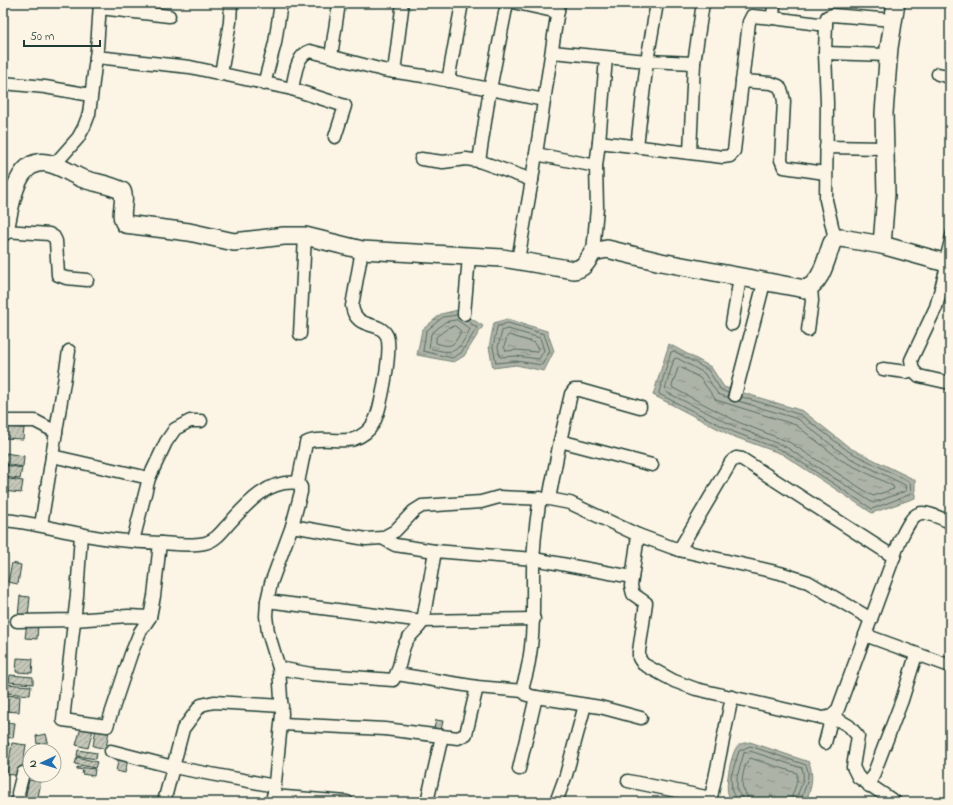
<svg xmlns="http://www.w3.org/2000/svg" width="953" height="805" viewBox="0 0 953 805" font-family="'Indie Flower',sans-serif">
  <defs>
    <pattern id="water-ripples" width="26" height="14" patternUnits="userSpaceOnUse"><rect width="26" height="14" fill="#aeb3a7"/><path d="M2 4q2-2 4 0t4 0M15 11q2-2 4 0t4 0" fill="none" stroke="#8d9389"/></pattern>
    <pattern id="building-hatch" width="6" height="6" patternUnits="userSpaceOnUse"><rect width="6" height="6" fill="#c5c7b9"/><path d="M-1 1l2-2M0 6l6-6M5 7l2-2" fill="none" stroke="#9fa397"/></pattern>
  </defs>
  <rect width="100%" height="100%" fill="#fcf5e5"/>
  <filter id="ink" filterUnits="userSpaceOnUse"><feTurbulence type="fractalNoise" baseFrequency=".025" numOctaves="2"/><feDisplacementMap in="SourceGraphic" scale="8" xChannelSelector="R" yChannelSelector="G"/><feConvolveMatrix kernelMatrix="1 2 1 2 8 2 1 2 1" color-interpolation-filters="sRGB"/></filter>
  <g filter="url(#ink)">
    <g fill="url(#water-ripples)" stroke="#758479">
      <path d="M 458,310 L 483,326 L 464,356 L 454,362 L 417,355 L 422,330 L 441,314 Z"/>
      <path d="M 507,319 L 547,331 L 554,351 L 544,371 L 516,365 L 493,368 L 489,347 L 494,323 Z"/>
      <path d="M 669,344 L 711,367 L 724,387 L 803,411 L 850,448 L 915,480 L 915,498 L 872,513 L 782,454 L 732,436 L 653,395 Z"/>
      <path d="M 750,742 L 809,762 C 814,776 812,789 805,802 L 736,802 C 734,800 730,799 729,796 C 724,787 731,756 736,748 C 739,743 745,743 750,742 Z"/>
    </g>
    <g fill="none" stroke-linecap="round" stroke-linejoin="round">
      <g stroke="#586c62" stroke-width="1">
        <path d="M 457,315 L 443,317 L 426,331 L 423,351 L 452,358 L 461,353 L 477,328 L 467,320"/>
        <path d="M 457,320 L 470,329 C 458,353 454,355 429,348 L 431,334 L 445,322 Z"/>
        <path d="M 508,323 L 544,334 L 550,351 L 542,365 L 516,361 L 496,363 L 493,347 L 497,327 Z"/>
        <path d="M 455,326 L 461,331 C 454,346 452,348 436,343 L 436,337 L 448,328 Z"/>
        <path d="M 508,329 L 540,338 L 544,350 L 539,359 L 516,356 L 500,357 L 498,347 L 502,331 Z"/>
        <path d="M 509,335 L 535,343 L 538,349 L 536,352 L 517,350 L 506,351 L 504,347 L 507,337 Z"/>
        <path d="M 680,367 L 700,378 L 716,400 L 796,425 L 841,460 L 893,486 L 894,489 L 873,496 L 789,442 L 738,422 L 673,388 L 672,386 L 678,368 Z"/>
        <path d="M 728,393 L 721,390 L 708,370 L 674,351 L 671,352 L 659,392 L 659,394 L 734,432 L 784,451 L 872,509 L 911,494 L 910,482 L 848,451 L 801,415 L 742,397"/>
        <path d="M 729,398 L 718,394 L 704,373 L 677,358 L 674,359 L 665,389 L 666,392 L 736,427 L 786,447 L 873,503 L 906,491 L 905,485 L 846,456 L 798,419 L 738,401"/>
        <path d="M 738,802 L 732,792 L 731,776 L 739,751 L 750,746 L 806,765 C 812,779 803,788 801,802"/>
        <path d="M 743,802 L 741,796 L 737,791 L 737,777 L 744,753 L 750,751 L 802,768 C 807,781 797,790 796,802"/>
        <path d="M 749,802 C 748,795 745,793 743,788 C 740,781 745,762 750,758 L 797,773 L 797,782 L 790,802"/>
      </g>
    </g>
    <g fill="url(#building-hatch)" stroke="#1f3d34">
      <path d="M 4,427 L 24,428 L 23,439 L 3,438 Z"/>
      <path d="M 5,453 L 24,456 L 23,467 L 4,464 Z"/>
      <path d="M 4,465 L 22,468 L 20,479 L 3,477 Z"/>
      <path d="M 3,478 L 23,481 L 21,493 L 3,491 Z"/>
      <path d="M 12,563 L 21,565 L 18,584 L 8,582 Z"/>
      <path d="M 20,596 L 30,597 L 28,617 L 18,616 Z"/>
      <path d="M 27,623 L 38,625 L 37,639 L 25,638 Z"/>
      <path d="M 17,658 L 33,659 L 32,673 L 16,672 Z"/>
      <path d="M 10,675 L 33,677 L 33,684 L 9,682 Z"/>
      <path d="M 6,684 L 31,686 L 30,695 L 5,693 Z"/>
      <path d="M 4,695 L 20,696 L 19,712 L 3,711 Z"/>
      <path d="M 436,720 L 443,721 L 441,730 L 434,729 Z"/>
      <path d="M 3,722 L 15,723 L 13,738 L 3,737 Z"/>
      <path d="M 82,724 L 93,730 L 88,748 L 76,745 Z"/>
      <path d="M 96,728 L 109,730 L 106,749 L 93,746 Z"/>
      <path d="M 46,734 L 48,742 L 37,744 L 36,736 Z"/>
      <path d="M 3,742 L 9,743 L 7,758 L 3,758 Z"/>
      <path d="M 12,743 L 26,745 L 21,776 L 7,774 Z"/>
      <path d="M 78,750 L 97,753 L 96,759 L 77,756 Z"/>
      <path d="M 77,757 L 97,762 L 95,768 L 75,764 Z"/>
      <path d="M 119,757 L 128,759 L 125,773 L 116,771 Z"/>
      <path d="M 77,767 L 95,769 L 94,776 L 82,774 L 83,770 L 77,769 Z"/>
      <path d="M 29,780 L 41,782 L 37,802 L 25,799 Z"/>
    </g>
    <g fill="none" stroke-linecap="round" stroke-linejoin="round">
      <defs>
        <path id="lane" d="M 943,260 L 950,232"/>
        <g id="street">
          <path d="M 517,3 L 558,12"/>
          <path d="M 100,8 L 169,16"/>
          <path d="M 773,18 L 826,25"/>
          <path d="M 552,52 L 647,61 L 694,63"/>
          <path d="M 825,53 L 826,22 L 827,17 L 832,15 L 893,20"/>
          <path d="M 331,56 L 339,3"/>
          <path d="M 96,57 L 190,67 L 292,89 L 345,106 L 335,137"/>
          <path d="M 394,72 L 402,9"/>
          <path d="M 221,74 L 230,22 L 231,3"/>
          <path d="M 938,74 L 950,77"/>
          <path d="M 448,81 L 462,3"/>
          <path d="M 742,81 L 771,83 L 779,86 L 782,92 L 784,101 L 781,160 L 784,167 L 825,173"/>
          <path d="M 3,83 L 45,87 L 91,95"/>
          <path d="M 264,84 L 275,43 L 281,3"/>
          <path d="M 292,89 C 295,76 296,55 310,51 L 383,70 L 430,77 L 544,100"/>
          <path d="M 599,142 L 606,58"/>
          <path d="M 637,146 L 647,61 L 657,3"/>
          <path d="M 826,147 L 885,148"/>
          <path d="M 690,152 L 694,63 L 703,3"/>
          <path d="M 536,154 L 596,166"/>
          <path d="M 421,159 L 443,162 L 466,159 L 479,161 L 532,180"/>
          <path d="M 479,161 L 490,89 L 507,3"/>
          <path d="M 54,165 L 78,138 L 84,127 L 89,114 L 97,49 L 100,3"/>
          <path d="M 5,231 L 49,234 L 54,237 L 56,241 L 58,275 L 66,278 L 87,280"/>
          <path d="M 835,239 L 826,200 L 827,103 L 825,53 L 888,55"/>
          <path d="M 593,252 L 597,208 L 596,166 L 599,142 L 723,157 L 730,156 L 734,151 L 749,22 L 752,16 L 773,18 L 774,3"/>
          <path d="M 518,260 L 532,180 L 559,3"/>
          <path d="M 948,263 L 936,307 L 911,360 L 913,370 L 919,376 L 950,383"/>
          <path d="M 464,314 L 469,257"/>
          <path d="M 732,324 L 740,278"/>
          <path d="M 808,330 L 812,301 L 811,287"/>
          <path d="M 300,334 L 305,236"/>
          <path d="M 883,369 L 906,372 L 913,370"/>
          <path d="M 735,395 L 764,283"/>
          <path d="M 3,421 L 35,421 L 56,432"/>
          <path d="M 560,441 L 571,394 L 574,390 L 580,390 L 640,407"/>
          <path d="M 52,456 L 149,478"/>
          <path d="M 652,465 L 560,441 L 549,499 L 570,503 L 638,535 L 679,550"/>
          <path d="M 298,483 L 306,443 C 316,436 341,443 354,439 C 362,436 369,431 373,424 C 381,411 392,350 387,336 C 380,320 356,331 352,306 L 362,250"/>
          <path d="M 3,520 C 30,522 54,529 81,534 C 107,540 135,542 162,543 C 176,544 191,546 205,543 C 214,541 220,534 226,527 C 245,506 266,479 298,483 L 301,487 L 301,492 L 292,526 L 271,583 L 267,601 L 266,616 L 268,632 L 279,668 L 282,714 L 273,802"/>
          <path d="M 41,525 L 69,351"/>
          <path d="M 292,526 L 366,539 L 382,538 L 395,531 L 414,511 L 422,506 L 481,502 L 499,497 L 546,499"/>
          <path d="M 81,534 L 77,595 L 63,720 L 107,726 L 131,654 L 140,632 L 150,617 L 154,596 L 160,543"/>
          <path d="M 638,535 L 631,586 L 633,594 L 646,603 L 639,651 L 639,658 L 643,664 L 674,681 L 696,689 L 823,718 L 832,716 L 838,709 L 900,540 C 916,508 917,508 950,522"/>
          <path d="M 382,538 L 395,545 L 435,551"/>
          <path d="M 133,541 L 149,478 L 166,442 L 175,429 L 190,421 L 201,421"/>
          <path d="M 267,601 L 423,621 L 534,619"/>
          <path d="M 871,619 L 808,582 L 780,573 L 679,550 L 731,462 L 736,458 L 742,459 L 894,557"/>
          <path d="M 17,621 L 74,620 L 128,616 L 150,617"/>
          <path d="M 865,635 L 950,666"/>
          <path d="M 279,668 L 311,674 L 393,680 C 401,669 400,655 405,644 C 409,635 418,630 423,621 L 435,551 L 534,559 L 632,577"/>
          <path d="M 397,674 L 477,687 L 523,691"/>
          <path d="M 536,697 L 600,707 L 641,718"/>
          <path d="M 282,724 L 385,729 L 458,738 L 466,734 L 477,687"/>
          <path d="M 825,743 L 832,716 L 849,726 L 858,736 L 853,767 L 858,777 L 895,802"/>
          <path d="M 111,751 L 173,767 L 275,786"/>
          <path d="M 519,769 L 536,697 L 527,695 L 523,691 L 523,686 C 535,648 533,611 533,571 C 533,546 536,522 540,498"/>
          <path d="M 628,781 L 711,798"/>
          <path d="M 869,786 L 902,700 L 916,655"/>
          <path d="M 273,796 L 347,802"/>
          <path d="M 165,798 L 183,729 L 201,705 L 214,702 L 282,706"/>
          <path d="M 19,802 L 18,793 L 23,773"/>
          <path d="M 427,802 L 442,736"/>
          <path d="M 556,802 L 566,775 L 585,705"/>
          <path d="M 710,802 L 732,697"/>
        </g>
        <g id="secondary">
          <path d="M 3,232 L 5,231 C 10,209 15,157 47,163 C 59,165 70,173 81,178 C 94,183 109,184 122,191 C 127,201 118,214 125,224 L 189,232 L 234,242 L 284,236 L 305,236 L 362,250 L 502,258 L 574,270 C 585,268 588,260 593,252 L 607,249 L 661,262 L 805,289 C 822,284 826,258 832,243 L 835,239 L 841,238 L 882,245 L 950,264"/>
          <path d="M 882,245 L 886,194 L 884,113 L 889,48 L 896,3"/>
        </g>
      </defs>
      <use href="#lane" stroke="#1f3d34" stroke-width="9"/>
      <use href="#street" stroke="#1f3d34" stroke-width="15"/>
      <use href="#secondary" stroke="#1f3d34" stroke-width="20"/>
      <use href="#lane" stroke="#fcf5e5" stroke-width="6"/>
      <use href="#street" stroke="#fcf5e5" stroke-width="12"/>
      <use href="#secondary" stroke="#fcf5e5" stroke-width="17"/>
    </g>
  </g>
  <rect width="953" height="805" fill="none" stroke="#fcf5e5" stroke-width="16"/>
  <rect x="8" y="8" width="937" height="789" fill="none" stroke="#1f3d34" stroke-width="1.5" filter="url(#ink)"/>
  <g transform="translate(42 763) rotate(266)"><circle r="19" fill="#fcf5e5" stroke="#a4ab9e"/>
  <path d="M0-3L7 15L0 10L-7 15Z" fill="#1f6fb2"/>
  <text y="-6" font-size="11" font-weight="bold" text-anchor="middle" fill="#1f3d34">N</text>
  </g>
  <path d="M24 40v6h76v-6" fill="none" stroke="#1f3d34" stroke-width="2"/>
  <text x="30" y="40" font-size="12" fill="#1f3d34" stroke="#fcf5e5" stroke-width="3" paint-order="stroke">50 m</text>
</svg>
